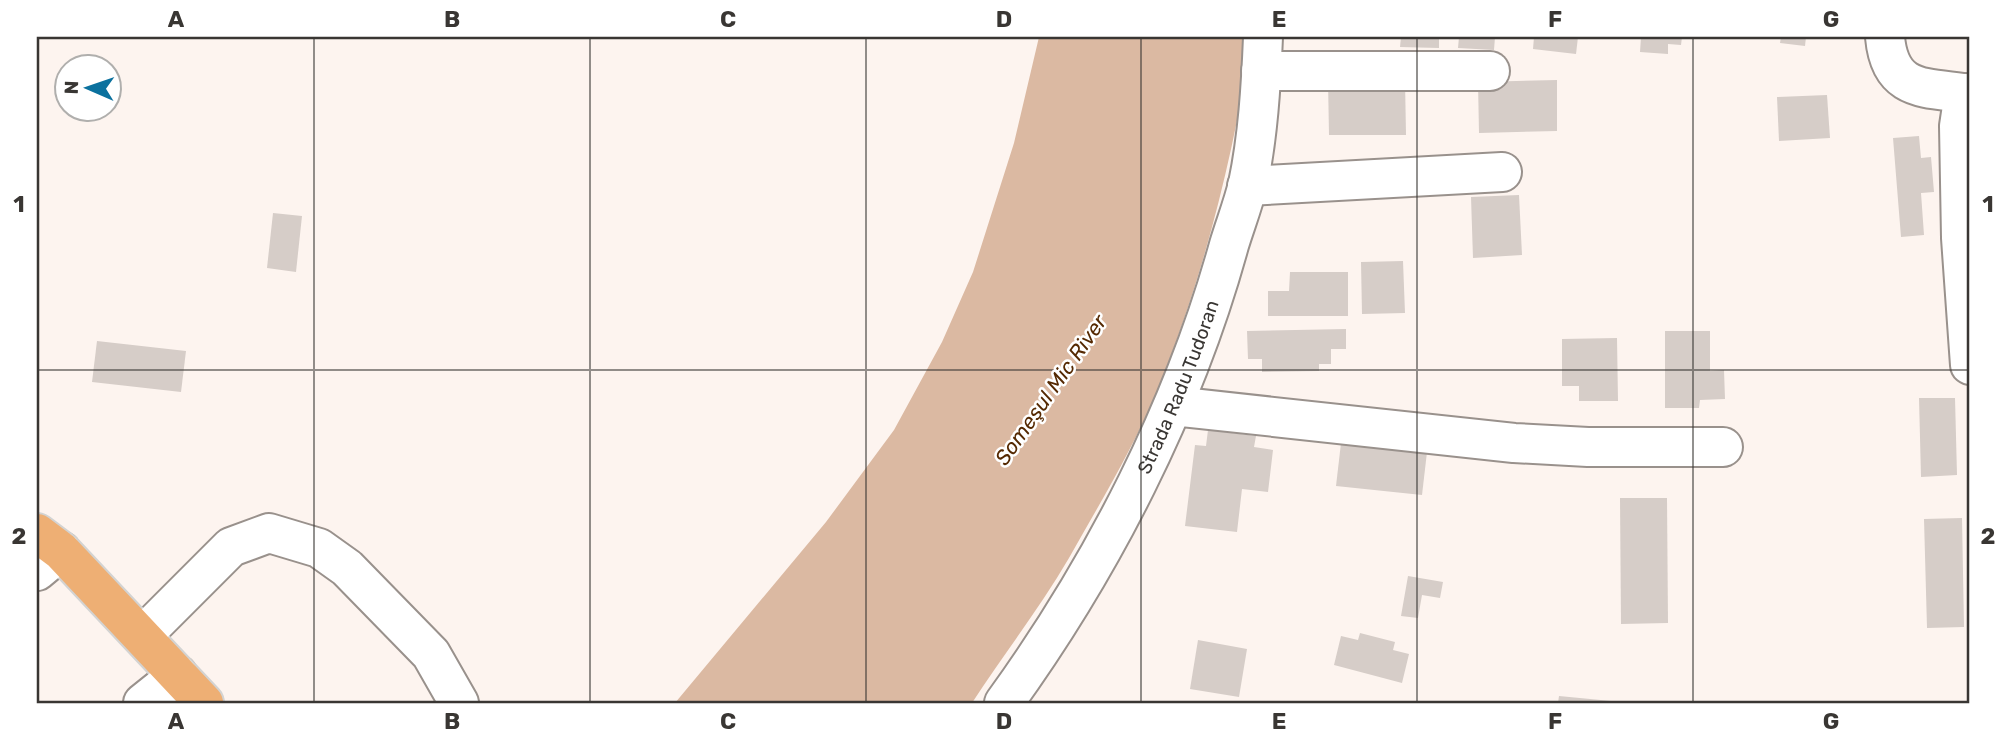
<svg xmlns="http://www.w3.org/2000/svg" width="2007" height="740" viewBox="0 0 2007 740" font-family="Rubik,sans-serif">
  <rect width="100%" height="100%" fill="#fdf4ef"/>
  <path fill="#dbb9a2" d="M 1039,37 L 1252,37 C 1233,158 1204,275 1158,389 C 1134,447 1100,503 1069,558 C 1040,608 1003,655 972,703 L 675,703 L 826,522 L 894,430 L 942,342 L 973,272 L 1014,143 Z"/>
  <g fill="#d6cdc8">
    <path d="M 1401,37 L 1439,37 L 1439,48 L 1400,47 Z"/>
    <path d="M 1459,37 L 1495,37 L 1494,50 L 1458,48 Z"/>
    <path d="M 1534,37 L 1578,37 L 1576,54 L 1533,49 Z"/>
    <path d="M 1641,37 L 1682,37 L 1681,45 L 1668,44 L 1668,54 L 1640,52 Z"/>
    <path d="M 1781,37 L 1806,37 L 1805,46 L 1780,43 Z"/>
    <path d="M 1328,80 L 1405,80 L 1406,135 L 1329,135 Z"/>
    <path d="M 1557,80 L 1557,131 L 1479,133 L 1478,82 Z"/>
    <path d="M 1827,95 L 1830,138 L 1779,141 L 1777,97 Z"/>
    <path d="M 1919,136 L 1921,158 L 1931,157 L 1934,192 L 1921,193 L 1924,235 L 1901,237 L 1893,138 Z"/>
    <path d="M 1519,195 L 1522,255 L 1473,258 L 1471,197 Z"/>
    <path d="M 273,213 L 302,216 L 296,272 L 267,268 Z"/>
    <path d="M 1403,261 L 1405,313 L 1362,314 L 1361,262 Z"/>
    <path d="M 1290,272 L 1348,272 L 1348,316 L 1268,316 L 1268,291 L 1289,291 Z"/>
    <path d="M 1346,329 L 1346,349 L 1331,349 L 1331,364 L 1319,364 L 1319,371 L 1262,372 L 1262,359 L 1248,359 L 1247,331 Z"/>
    <path d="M 1665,331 L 1710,331 L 1710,371 L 1724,370 L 1725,399 L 1700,400 L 1699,408 L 1665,408 Z"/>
    <path d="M 1617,338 L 1618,401 L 1579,401 L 1579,386 L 1562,386 L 1562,339 Z"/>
    <path d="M 97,341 L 186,351 L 181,392 L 92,382 Z"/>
    <path d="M 1919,398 L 1955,398 L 1957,475 L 1921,477 Z"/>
    <path d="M 1208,430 L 1256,436 L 1254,447 L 1273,450 L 1268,492 L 1242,489 L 1237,532 L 1185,526 L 1195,445 L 1206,446 Z"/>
    <path d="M 1341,443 L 1427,452 L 1422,495 L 1336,486 Z"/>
    <path d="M 1620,498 L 1667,498 L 1668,623 L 1621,624 Z"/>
    <path d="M 1962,518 L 1964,627 L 1927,628 L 1924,519 Z"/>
    <path d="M 1408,576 L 1443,582 L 1440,598 L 1422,595 L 1418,618 L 1401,616 Z"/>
    <path d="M 1360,633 L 1395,642 L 1393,650 L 1409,654 L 1402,683 L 1334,665 L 1341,636 L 1358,640 Z"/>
    <path d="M 1198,640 L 1247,649 L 1239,697 L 1190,689 Z"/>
    <path d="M 1559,696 L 1611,701 L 1611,703 L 1558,703 Z"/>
  </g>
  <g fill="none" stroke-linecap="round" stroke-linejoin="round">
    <defs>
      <g id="minor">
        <path d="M 1885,37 C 1890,93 1925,87 1970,94"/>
        <path d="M 1261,71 L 1490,71"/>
        <path d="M 1964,93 L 1959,126 L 1961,238 L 1970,365"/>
        <path d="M 1247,186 L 1502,172"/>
        <path d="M 1173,406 L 1514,443 L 1588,447 L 1723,447"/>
        <path d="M 37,571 L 61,551"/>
        <path d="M 142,636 L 231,547 L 269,533 L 319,548 L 347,568 L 431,654 L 459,703"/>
        <path d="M 143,703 L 178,675"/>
        <path id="s1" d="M 1004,703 C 1103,566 1184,408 1229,245 C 1235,225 1243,205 1248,184 C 1258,136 1261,86 1263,37"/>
      </g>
      <path id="major" d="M 37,533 L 61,551 L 204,703"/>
    </defs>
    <use href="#minor" stroke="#99918c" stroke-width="42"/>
    <use href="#major" stroke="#d3d3d2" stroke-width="42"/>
    <use href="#minor" stroke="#fff" stroke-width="38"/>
    <use href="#major" stroke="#eeaf74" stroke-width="38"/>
  </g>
  <path fill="none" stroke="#393633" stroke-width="2" stroke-opacity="0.55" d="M 314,37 L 314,703M 590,37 L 590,703M 866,37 L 866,703M 1141,37 L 1141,703M 1417,37 L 1417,703M 1693,37 L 1693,703M 37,370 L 1970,370"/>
  <g text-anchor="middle" stroke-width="5" stroke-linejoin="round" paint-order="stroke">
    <g font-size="19" fill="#393633" stroke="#fff">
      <text dy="7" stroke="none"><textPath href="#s1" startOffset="362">Strada Radu Tudoran</textPath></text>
    </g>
    <g font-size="21" font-style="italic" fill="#552902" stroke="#fff">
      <text transform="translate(1051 390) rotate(-55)" y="7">Someşul Mic River</text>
    </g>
  </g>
  <rect width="2007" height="740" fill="none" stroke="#ffffff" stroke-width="77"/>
  <g transform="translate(88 88) rotate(272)"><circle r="33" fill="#ffffff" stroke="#b0afad" stroke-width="2"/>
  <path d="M0-5L12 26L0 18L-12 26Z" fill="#0b719e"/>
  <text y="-10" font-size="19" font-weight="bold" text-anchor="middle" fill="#393633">N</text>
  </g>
  <rect x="38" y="38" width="1930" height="664" fill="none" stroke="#393633" stroke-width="2.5"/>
  <g font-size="23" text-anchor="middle" font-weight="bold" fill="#393633">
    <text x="176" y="27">A</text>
    <text x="452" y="27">B</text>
    <text x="728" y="27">C</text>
    <text x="1004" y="27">D</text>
    <text x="1279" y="27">E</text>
    <text x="1555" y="27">F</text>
    <text x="1831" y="27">G</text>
    <text x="19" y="212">1</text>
    <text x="1988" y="212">1</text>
    <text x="19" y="544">2</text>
    <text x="1988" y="544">2</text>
    <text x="176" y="729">A</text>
    <text x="452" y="729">B</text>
    <text x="728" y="729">C</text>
    <text x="1004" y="729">D</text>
    <text x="1279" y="729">E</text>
    <text x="1555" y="729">F</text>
    <text x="1831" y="729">G</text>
  </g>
</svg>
